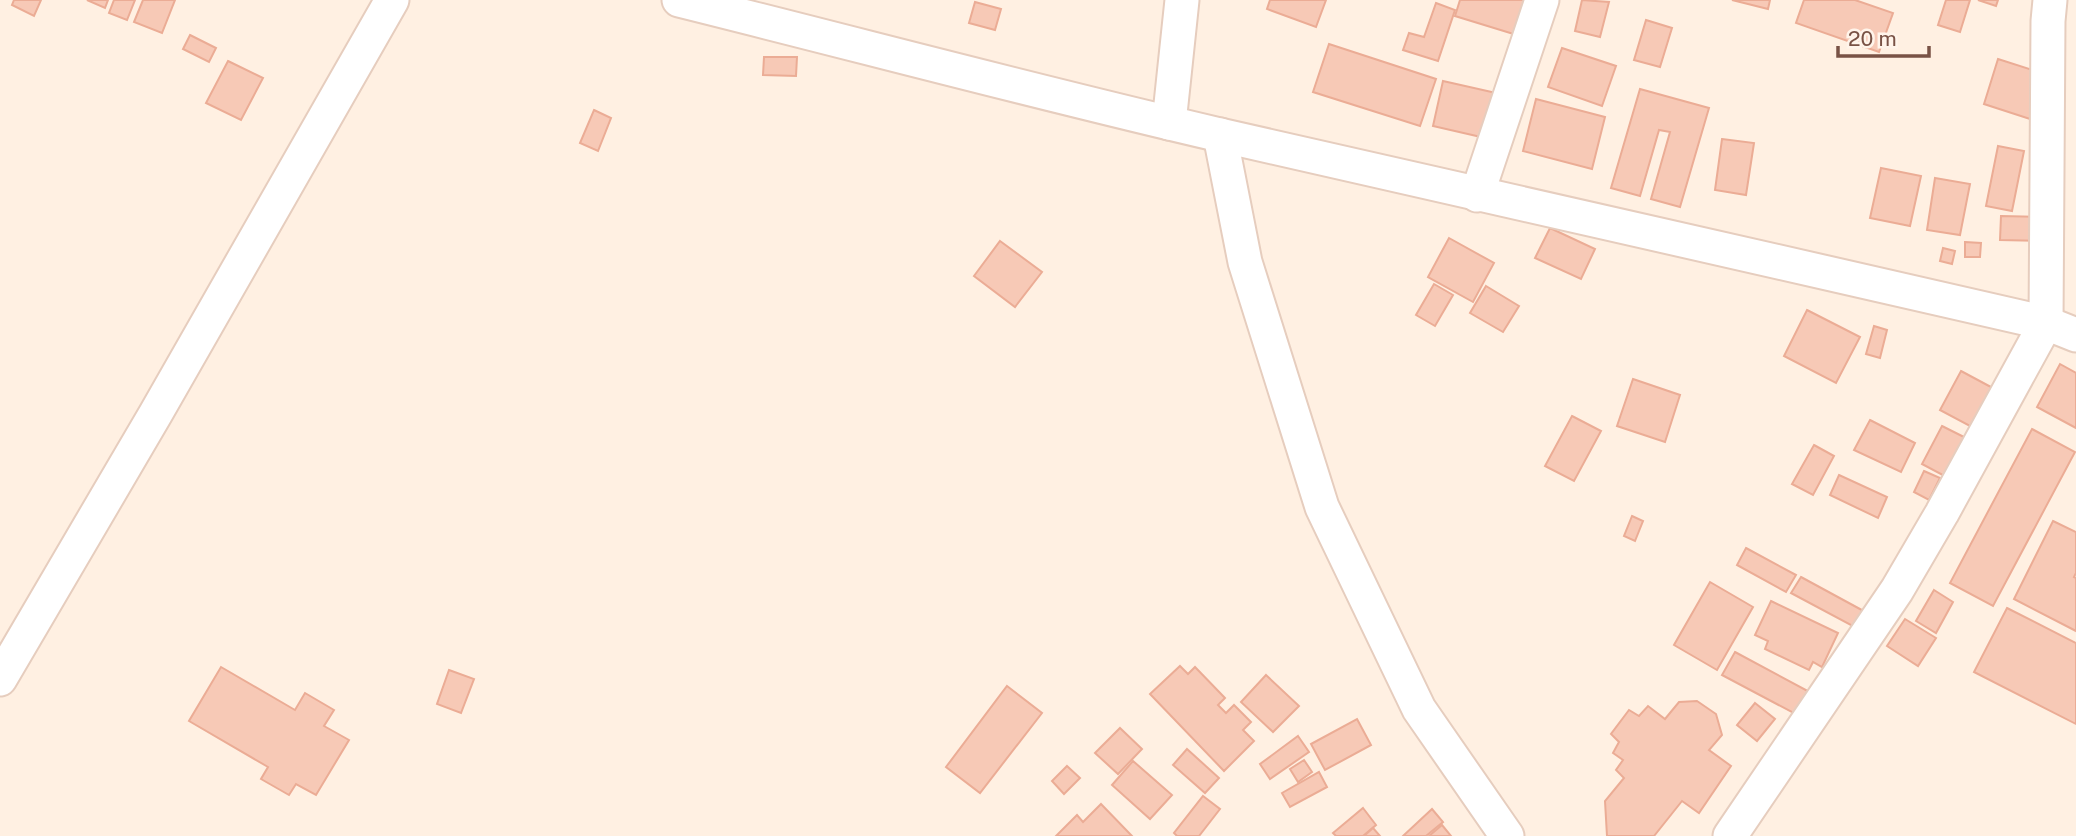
<svg xmlns="http://www.w3.org/2000/svg" width="2076" height="836" viewBox="0 0 2076 836" font-family="'Public Sans',sans-serif">
  <rect width="100%" height="100%" fill="#fff0e2"/>
  <g fill="#f7c9b6" stroke="#ebac95" stroke-width="2">
    <path d="M 14,0 L 41,0 L 34,16 L 12,5 Z"/>
    <path d="M 87,0 L 108,0 L 105,8 Z"/>
    <path d="M 114,0 L 135,0 L 127,20 L 109,13 Z"/>
    <path d="M 143,0 L 175,0 L 162,33 L 134,22 Z"/>
    <path d="M 1270,0 L 1326,0 L 1316,27 L 1267,9 Z"/>
    <path d="M 1460,0 L 1531,0 L 1520,36 L 1455,16 Z"/>
    <path d="M 1582,0 L 1609,2 L 1600,37 L 1575,31 Z"/>
    <path d="M 1732,0 L 1770,0 L 1768,9 Z"/>
    <path d="M 1804,0 L 1855,0 L 1893,13 L 1879,52 L 1796,23 Z"/>
    <path d="M 1946,0 L 1970,0 L 1960,32 L 1938,25 Z"/>
    <path d="M 1978,0 L 1998,0 L 1996,6 Z"/>
    <path d="M 975,2 L 1001,9 L 995,30 L 969,23 Z"/>
    <path d="M 1436,3 L 1455,10 L 1438,61 L 1403,50 L 1409,33 L 1424,37 Z"/>
    <path d="M 1646,20 L 1672,28 L 1660,67 L 1634,60 Z"/>
    <path d="M 190,35 L 216,48 L 209,62 L 183,49 Z"/>
    <path d="M 1329,44 L 1436,79 L 1420,126 L 1313,92 Z"/>
    <path d="M 1562,48 L 1616,66 L 1602,106 L 1548,87 Z"/>
    <path d="M 764,57 L 797,57 L 796,76 L 763,75 Z"/>
    <path d="M 1998,59 L 2045,74 L 2030,119 L 1984,104 Z"/>
    <path d="M 228,61 L 263,78 L 241,120 L 206,103 Z"/>
    <path d="M 1443,81 L 1505,95 L 1494,140 L 1433,126 Z"/>
    <path d="M 1640,89 L 1709,108 L 1680,207 L 1651,199 L 1670,132 L 1659,130 L 1640,196 L 1611,188 Z"/>
    <path d="M 1536,99 L 1605,117 L 1592,169 L 1523,151 Z"/>
    <path d="M 594,110 L 611,118 L 598,151 L 580,143 Z"/>
    <path d="M 1722,139 L 1754,143 L 1746,195 L 1715,190 Z"/>
    <path d="M 1998,146 L 2024,151 L 2012,211 L 1986,206 Z"/>
    <path d="M 1881,168 L 1921,176 L 1910,226 L 1870,218 Z"/>
    <path d="M 1935,178 L 1970,184 L 1960,235 L 1927,230 Z"/>
    <path d="M 2001,216 L 2040,217 L 2039,241 L 2000,240 Z"/>
    <path d="M 1550,228 L 1595,249 L 1581,279 L 1535,258 Z"/>
    <path d="M 1449,238 L 1494,263 L 1473,302 L 1428,277 Z"/>
    <path d="M 1000,241 L 1042,272 L 1015,307 L 974,276 Z"/>
    <path d="M 1965,242 L 1981,243 L 1980,257 L 1965,257 Z"/>
    <path d="M 1943,248 L 1955,251 L 1952,264 L 1940,261 Z"/>
    <path d="M 1434,284 L 1453,295 L 1435,326 L 1416,315 Z"/>
    <path d="M 1486,286 L 1519,306 L 1503,332 L 1470,313 Z"/>
    <path d="M 1807,310 L 1860,337 L 1836,383 L 1784,356 Z"/>
    <path d="M 1874,326 L 1887,330 L 1880,358 L 1866,354 Z"/>
    <path d="M 2060,364 L 2076,373 L 2076,428 L 2037,407 Z"/>
    <path d="M 1961,371 L 2004,394 L 1983,433 L 1940,410 Z"/>
    <path d="M 1633,379 L 1680,395 L 1665,442 L 1617,426 Z"/>
    <path d="M 1572,416 L 1601,431 L 1574,481 L 1545,466 Z"/>
    <path d="M 1870,420 L 1915,443 L 1901,472 L 1854,450 Z"/>
    <path d="M 1942,426 L 1972,441 L 1952,480 L 1922,464 Z"/>
    <path d="M 2032,429 L 2075,452 L 1993,606 L 1950,583 Z"/>
    <path d="M 1814,445 L 1834,456 L 1813,495 L 1792,484 Z"/>
    <path d="M 1924,471 L 1940,478 L 1929,500 L 1914,492 Z"/>
    <path d="M 1839,475 L 1887,497 L 1878,518 L 1830,495 Z"/>
    <path d="M 1632,516 L 1643,521 L 1635,541 L 1624,536 Z"/>
    <path d="M 2053,521 L 2076,532 L 2076,573 L 2074,577 L 2076,578 L 2076,631 L 2014,599 Z"/>
    <path d="M 1746,548 L 1796,575 L 1786,592 L 1737,565 Z"/>
    <path d="M 1801,577 L 1871,615 L 1862,631 L 1791,593 Z"/>
    <path d="M 1710,582 L 1753,607 L 1717,670 L 1674,645 Z"/>
    <path d="M 1934,590 L 1953,602 L 1936,633 L 1916,621 Z"/>
    <path d="M 1771,601 L 1838,633 L 1822,667 L 1813,662 L 1809,670 L 1765,649 L 1768,641 L 1755,635 Z"/>
    <path d="M 2007,608 L 2076,643 L 2076,724 L 1974,672 Z"/>
    <path d="M 1905,619 L 1936,638 L 1918,666 L 1887,646 Z"/>
    <path d="M 1735,652 L 1817,696 L 1805,719 L 1722,675 Z"/>
    <path d="M 1180,666 L 1188,674 L 1195,667 L 1225,698 L 1218,705 L 1226,713 L 1234,705 L 1251,722 L 1243,730 L 1254,741 L 1224,771 L 1150,694 Z"/>
    <path d="M 221,667 L 295,710 L 305,693 L 334,710 L 324,726 L 349,740 L 316,795 L 296,784 L 289,795 L 261,779 L 268,767 L 189,721 Z"/>
    <path d="M 449,670 L 474,679 L 461,713 L 437,704 Z"/>
    <path d="M 1266,675 L 1299,706 L 1273,732 L 1241,702 Z"/>
    <path d="M 1007,686 L 1042,713 L 980,793 L 946,767 Z"/>
    <path d="M 1697,701 L 1716,714 L 1722,735 L 1709,750 L 1731,766 L 1699,813 L 1682,801 L 1654,836 L 1607,836 L 1605,801 L 1624,778 L 1616,770 L 1623,760 L 1613,753 L 1619,742 L 1611,734 L 1629,710 L 1639,716 L 1648,706 L 1665,719 L 1679,702 Z"/>
    <path d="M 1755,703 L 1775,719 L 1757,741 L 1737,725 Z"/>
    <path d="M 1357,719 L 1371,745 L 1325,770 L 1311,744 Z"/>
    <path d="M 1120,728 L 1142,749 L 1118,774 L 1095,753 Z"/>
    <path d="M 1298,736 L 1309,752 L 1270,779 L 1260,764 Z"/>
    <path d="M 1187,749 L 1219,778 L 1205,793 L 1173,765 Z"/>
    <path d="M 1304,760 L 1312,772 L 1298,782 L 1290,769 Z"/>
    <path d="M 1133,761 L 1172,795 L 1150,819 L 1112,785 Z"/>
    <path d="M 1067,766 L 1080,778 L 1064,794 L 1052,781 Z"/>
    <path d="M 1319,772 L 1327,787 L 1290,807 L 1282,793 Z"/>
    <path d="M 1203,796 L 1220,809 L 1199,836 L 1177,836 L 1174,833 Z"/>
    <path d="M 1101,804 L 1132,836 L 1056,836 L 1077,815 L 1083,822 Z"/>
    <path d="M 1363,808 L 1376,825 L 1363,836 L 1336,836 L 1333,833 Z"/>
    <path d="M 1432,809 L 1443,822 L 1426,836 L 1403,836 Z"/>
    <path d="M 1442,825 L 1451,836 L 1429,836 Z"/>
    <path d="M 1373,828 L 1380,836 L 1364,836 Z"/>
  </g>
  <g fill="none" stroke-linecap="round" stroke-linejoin="round">
    <defs>
      <g id="minor">
        <path d="M 679,0 C 860,45 1039,93 1220,135 C 1495,200 1771,259 2046,323 L 2076,335"/>
        <path d="M 1169,123 L 1182,0"/>
        <path d="M 1220,135 L 1245,262 L 1322,507 L 1419,709 L 1507,836"/>
        <path d="M 1477,195 L 1542,0"/>
        <path d="M 0,679 L 156,413 L 392,0"/>
        <path d="M 1730,836 L 1897,590 L 1942,513 L 2046,323 L 2048,21 L 2050,0"/>
      </g>
    </defs>
    <use href="#minor" stroke="#e6cdbe" stroke-width="37"/>
    <use href="#minor" stroke="#fff" stroke-width="33"/>
  </g>
  <path d="M1838 46v10h91v-10" fill="none" stroke="#795245" stroke-width="3.5"/>
  <text x="1848" y="46" font-size="21" fill="#795245" stroke="#fff4ea" stroke-width="5" paint-order="stroke">20 m</text>
</svg>
